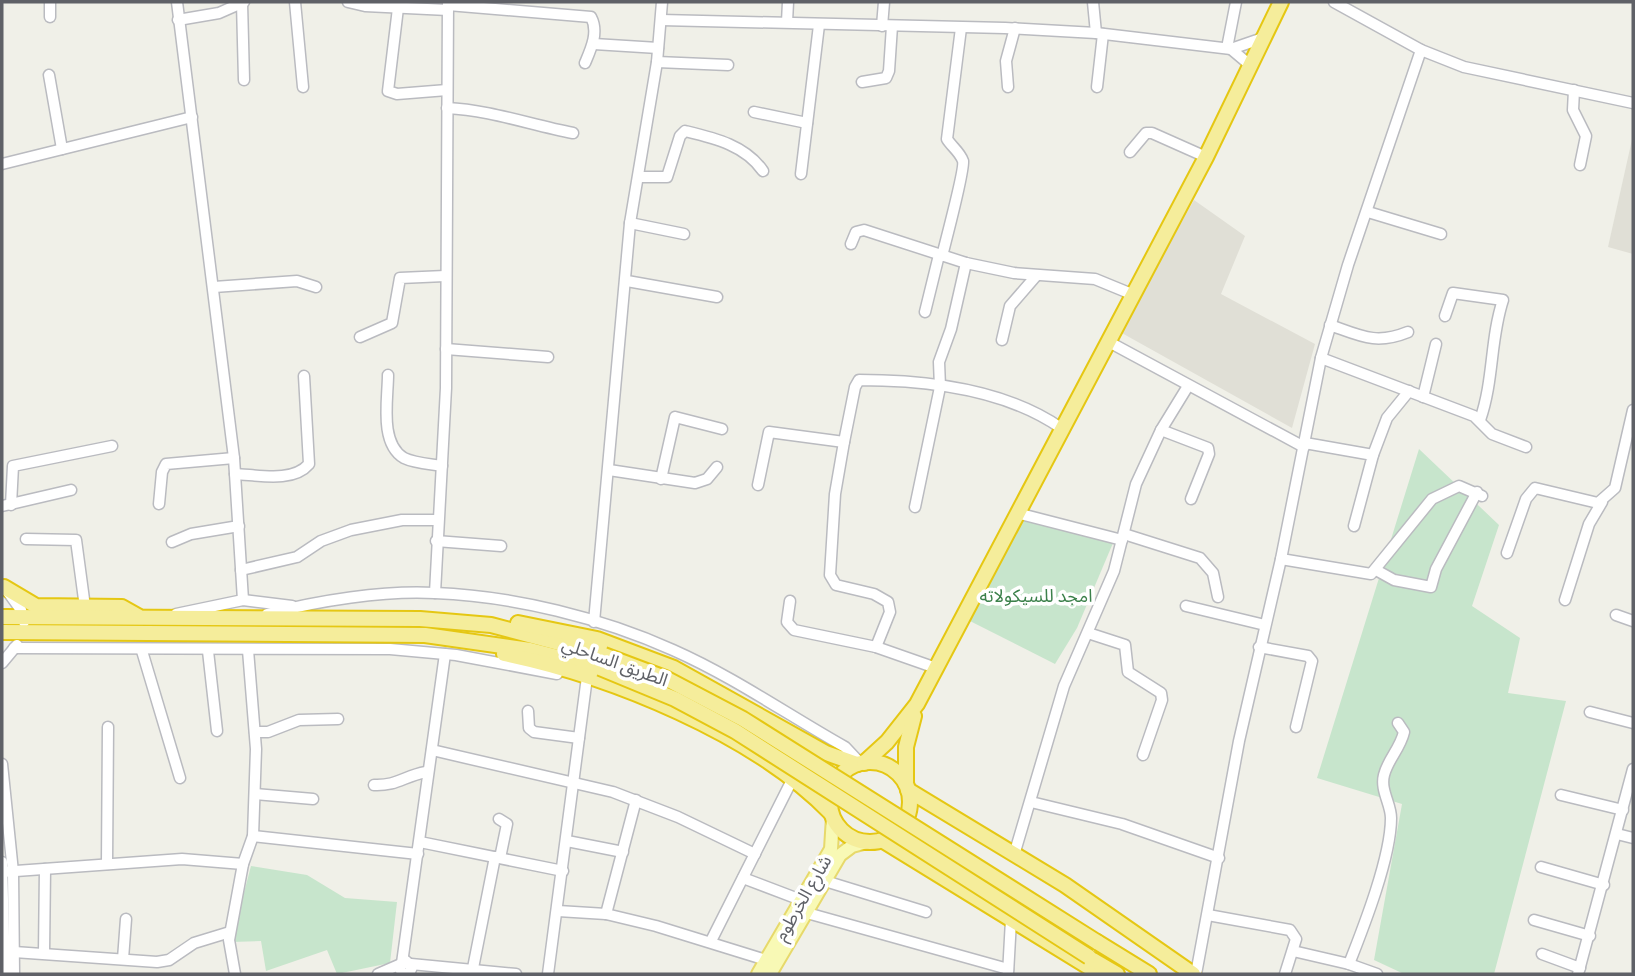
<svg xmlns="http://www.w3.org/2000/svg" width="1635" height="976" viewBox="0 0 1635 976" font-family="Signika,'Noto Sans Arabic',sans-serif">
  <rect width="100%" height="100%" fill="#f0f0e8"/>
  <g fill="#e0dfd6">
    <path d="M 1633,135 L 1633,254 L 1608,247 Z"/>
    <path d="M 1194,200 L 1245,236 L 1221,294 L 1315,344 L 1292,428 L 1120,332 Z"/>
  </g>
  <g fill="#c7e5cc">
    <path d="M 1419,449 L 1499,525 L 1472,606 L 1520,638 L 1508,693 L 1566,701 L 1494,974 L 1404,974 L 1374,960 L 1402,804 L 1317,778 Z"/>
    <path d="M 1026,512 L 1113,543 L 1077,628 L 1055,664 L 966,619 Z"/>
    <path d="M 251,866 L 307,875 L 345,898 L 397,902 L 390,963 L 337,974 L 327,950 L 266,971 L 261,941 L 231,942 Z"/>
  </g>
  <g fill="none" stroke-linecap="round" stroke-linejoin="round">
    <defs>
      <g id="minor">
        <path d="M 50,2 L 50,17"/>
        <path d="M 177,2 L 234,458 L 243,600"/>
        <path d="M 295,2 L 303,87"/>
        <path d="M 348,2 L 365,6 L 448,10"/>
        <path d="M 1093,2 L 1096,33"/>
        <path d="M 1334,2 L 1421,50 L 1464,67 L 1633,103"/>
        <path d="M 242,3 L 244,80"/>
        <path d="M 448,5 L 591,17 C 599,32 591,49 585,63"/>
        <path d="M 398,8 L 388,91 L 397,94 L 447,90"/>
        <path d="M 178,20 L 219,13 L 244,2"/>
        <path d="M 661,20 L 1005,28 L 1096,33 L 1231,49 L 1263,38"/>
        <path d="M 787,22 L 788,2"/>
        <path d="M 882,26 L 884,2"/>
        <path d="M 594,44 L 658,48"/>
        <path d="M 1227,48 L 1236,2"/>
        <path d="M 1231,49 L 1250,65"/>
        <path d="M 657,62 L 728,65"/>
        <path d="M 49,75 L 62,149"/>
        <path d="M 862,82 L 886,78 L 889,71 L 892,26"/>
        <path d="M 1008,87 L 1006,61 L 1015,28"/>
        <path d="M 1097,87 L 1103,34"/>
        <path d="M 1574,90 L 1573,110 L 1586,136 L 1580,165"/>
        <path d="M 447,108 C 490,110 531,125 573,133"/>
        <path d="M 754,112 L 807,123"/>
        <path d="M 1130,152 L 1146,133 L 1152,133 L 1206,157"/>
        <path d="M 2,164 L 192,117"/>
        <path d="M 801,174 L 819,25"/>
        <path d="M 639,177 L 667,177 L 680,136 L 685,131 C 714,138 745,145 763,171"/>
        <path d="M 1368,212 L 1441,234"/>
        <path d="M 630,223 L 684,234"/>
        <path d="M 851,244 L 856,232 L 864,230 L 966,263 L 1014,273 L 1095,279 L 1134,295"/>
        <path d="M 942,256 C 946,240 965,169 963,161 C 960,152 951,146 947,139 L 961,28"/>
        <path d="M 627,281 L 717,297"/>
        <path d="M 214,287 L 297,281 L 316,287"/>
        <path d="M 925,312 L 939,255"/>
        <path d="M 1445,316 L 1453,293 L 1503,300 C 1490,339 1494,380 1480,420"/>
        <path d="M 1330,325 C 1361,336 1376,345 1408,332"/>
        <path d="M 360,337 L 392,323 L 400,278 L 445,276"/>
        <path d="M 1002,340 L 1010,306 L 1036,276"/>
        <path d="M 1109,342 L 1304,447"/>
        <path d="M 446,349 L 548,357"/>
        <path d="M 1321,358 L 1474,416 L 1492,434 L 1526,447"/>
        <path d="M 388,375 C 388,399 379,443 404,458 C 414,463 430,464 442,466"/>
        <path d="M 1423,397 L 1436,344"/>
        <path d="M 1161,430 L 1208,448 L 1209,454 L 1191,499"/>
        <path d="M 844,442 L 835,494 L 830,575 L 836,585 L 874,594 L 888,602 L 890,612 L 876,647"/>
        <path d="M 1305,443 L 1373,455 L 1354,526"/>
        <path d="M 1373,455 L 1387,418 L 1409,391"/>
        <path d="M 609,470 L 695,483 L 707,479 L 717,467"/>
        <path d="M 235,474 C 258,475 293,483 309,464 L 304,376"/>
        <path d="M 661,479 L 675,417 L 722,429"/>
        <path d="M 758,485 L 769,432 L 844,442 L 855,387 L 859,380 C 927,380 1005,389 1061,428"/>
        <path d="M 159,504 L 162,472 L 166,464 L 234,458"/>
        <path d="M 11,505 L 13,466 L 112,446"/>
        <path d="M 2,506 L 71,490"/>
        <path d="M 915,507 L 940,387 L 939,362 L 951,329 L 966,263"/>
        <path d="M 1017,513 L 1122,540"/>
        <path d="M 1124,534 L 1200,558 L 1213,573 L 1218,597"/>
        <path d="M 26,539 L 76,540 L 85,607"/>
        <path d="M 436,541 L 501,546"/>
        <path d="M 172,542 L 191,534 L 239,526"/>
        <path d="M 1507,553 L 1526,499 L 1535,488 L 1598,503 L 1615,488 L 1633,410"/>
        <path d="M 1281,559 L 1371,574 L 1432,499 L 1459,486 L 1482,496"/>
        <path d="M 241,570 L 297,557 L 321,541 L 351,530 L 402,520 L 438,520"/>
        <path d="M 1376,570 L 1394,580 L 1431,587 L 1436,569 L 1477,492"/>
        <path d="M 8,592 L 21,610 L 24,622"/>
        <path d="M 435,593 L 446,388 L 448,2"/>
        <path d="M 1565,600 L 1589,524 L 1602,502"/>
        <path d="M 790,601 L 787,622 L 794,630 L 876,647 L 936,668"/>
        <path d="M 1186,606 L 1265,625"/>
        <path d="M 176,614 L 243,600 L 292,606"/>
        <path d="M 267,614 C 317,601 384,590 435,593 C 514,596 602,618 673,650 C 734,677 788,715 845,747 L 860,763"/>
        <path d="M 1616,615 L 1633,621"/>
        <path d="M 594,622 L 630,223 L 657,62 L 662,2"/>
        <path d="M 1088,633 L 1125,645 L 1128,672 L 1161,693 L 1162,700 L 1143,755"/>
        <path d="M 1259,647 L 1308,656 L 1312,661 L 1296,727"/>
        <path d="M 14,648 L 390,649 L 456,655 L 557,674"/>
        <path d="M 142,651 L 180,778"/>
        <path d="M 208,651 L 217,731"/>
        <path d="M 2,663 L 17,645"/>
        <path d="M 528,711 L 529,728 L 534,732 L 579,738"/>
        <path d="M 1590,712 L 1633,723"/>
        <path d="M 255,732 L 268,732 L 299,720 L 338,719"/>
        <path d="M 432,750 L 613,792 L 678,817 L 755,854"/>
        <path d="M 2,764 L 13,872 L 14,974"/>
        <path d="M 374,785 C 397,786 404,776 426,772"/>
        <path d="M 255,794 L 313,799"/>
        <path d="M 1561,795 L 1623,810"/>
        <path d="M 1031,802 L 1122,824 L 1219,858"/>
        <path d="M 499,819 L 507,824 L 500,858"/>
        <path d="M 1617,834 L 1633,838"/>
        <path d="M 253,836 L 418,854"/>
        <path d="M 567,841 L 623,852"/>
        <path d="M 420,842 L 563,871"/>
        <path d="M 1014,855 L 1064,686 L 1114,571 L 1136,484 L 1161,430 L 1188,386"/>
        <path d="M 2,862 L 5,974"/>
        <path d="M 107,864 L 108,727"/>
        <path d="M 1541,867 L 1604,885"/>
        <path d="M 2,872 L 182,859 L 243,864"/>
        <path d="M 743,878 L 801,900"/>
        <path d="M 825,881 L 926,912"/>
        <path d="M 558,911 L 606,914 L 656,926 L 766,960"/>
        <path d="M 807,913 L 1008,969"/>
        <path d="M 606,914 L 636,800"/>
        <path d="M 1208,915 L 1290,930 L 1296,939 L 1285,974"/>
        <path d="M 1534,920 L 1590,936"/>
        <path d="M 711,941 L 793,778"/>
        <path d="M 1293,951 L 1349,964 L 1377,974"/>
        <path d="M 14,952 L 157,962 L 169,960 L 194,943 L 230,932"/>
        <path d="M 44,953 L 45,869"/>
        <path d="M 1542,954 L 1580,968"/>
        <path d="M 123,959 L 126,919"/>
        <path d="M 402,963 L 445,654"/>
        <path d="M 411,964 L 516,974"/>
        <path d="M 1349,964 C 1364,926 1391,857 1391,818 C 1391,804 1380,790 1384,775 C 1388,759 1400,749 1404,732 L 1398,723"/>
        <path d="M 473,968 L 495,857"/>
        <path d="M 235,974 L 229,940 L 243,864 L 253,836 L 256,749 L 248,650"/>
        <path d="M 378,974 L 401,964"/>
        <path d="M 403,974 L 399,967 L 406,961 L 412,967 L 409,974"/>
        <path d="M 548,974 L 587,677"/>
        <path d="M 1008,974 L 1011,920"/>
        <path d="M 1196,974 L 1239,741 L 1281,559 L 1321,358 L 1348,265 L 1421,50"/>
        <path d="M 1578,974 L 1633,769"/>
      </g>
      <g id="major">
        <path d="M 758,974 L 831,849 L 833,817"/>
        <path d="M 770,974 L 840,855 L 852,846 L 867,842"/>
      </g>
      <g id="highway">
        <path d="M 4,587 L 36,606 L 122,607 L 138,616"/>
        <path d="M 2,617 L 420,619 L 491,625 L 604,655"/>
        <path d="M 518,623 L 597,639 L 674,668 L 826,753 L 857,764"/>
        <path d="M 2,632 L 425,635 L 530,650 L 600,668"/>
        <path d="M 504,654 C 611,676 754,734 831,813"/>
        <circle cx="870" cy="802" r="40"/>
        <path d="M 864,763 L 887,742 L 917,704 L 1206,157 L 1281,2"/>
        <path d="M 906,784 L 906,747 L 914,716"/>
        <path d="M 908,790 L 1065,885 L 1193,974"/>
        <path d="M 882,840 L 1100,974"/>
        <path d="M 1097,942 L 1149,974"/>
        <path d="M 1093,960 L 1117,974"/>
      </g>
    </defs>
    <use href="#minor" stroke="#babbc0" stroke-width="13"/>
    <use href="#major" stroke="#e7d96b" stroke-width="16"/>
    <use href="#highway" stroke="#e5c713" stroke-width="18"/>
    <use href="#minor" stroke="#fff" stroke-width="10"/>
    <use href="#major" stroke="#f8f9b5" stroke-width="12"/>
    <use href="#highway" stroke="#f5ed9b" stroke-width="14"/>
    <defs>
      <g id="highway-bridge">
        <path d="M 604,655 L 665,678 L 743,719 L 1097,942"/>
        <path d="M 600,668 L 675,699 L 735,731 L 1089,957"/>
      </g>
    </defs>
    <use href="#highway-bridge" stroke="#e5c713" stroke-width="18" stroke-linecap="butt"/>
    <use href="#highway-bridge" stroke="#f5ed9b" stroke-width="14"/>
  </g>
  <g text-anchor="middle" stroke-width="7" stroke-linejoin="round" paint-order="stroke">
    <g font-size="18" fill="#3c814b" stroke="#fff">
      <text x="1036" y="602">امجد للسيكولاته</text>
    </g>
    <g font-size="18" fill="#5f6167" stroke="#fff">
      <text transform="translate(615 662) rotate(20)" y="6">الطريق الساحلي</text>
      <text transform="translate(803 898) rotate(-60)" y="6">شارع الخرطوم</text>
    </g>
  </g>
  <rect width="1635" height="976" fill="none" stroke="#5f6167" stroke-width="7"/>
</svg>
